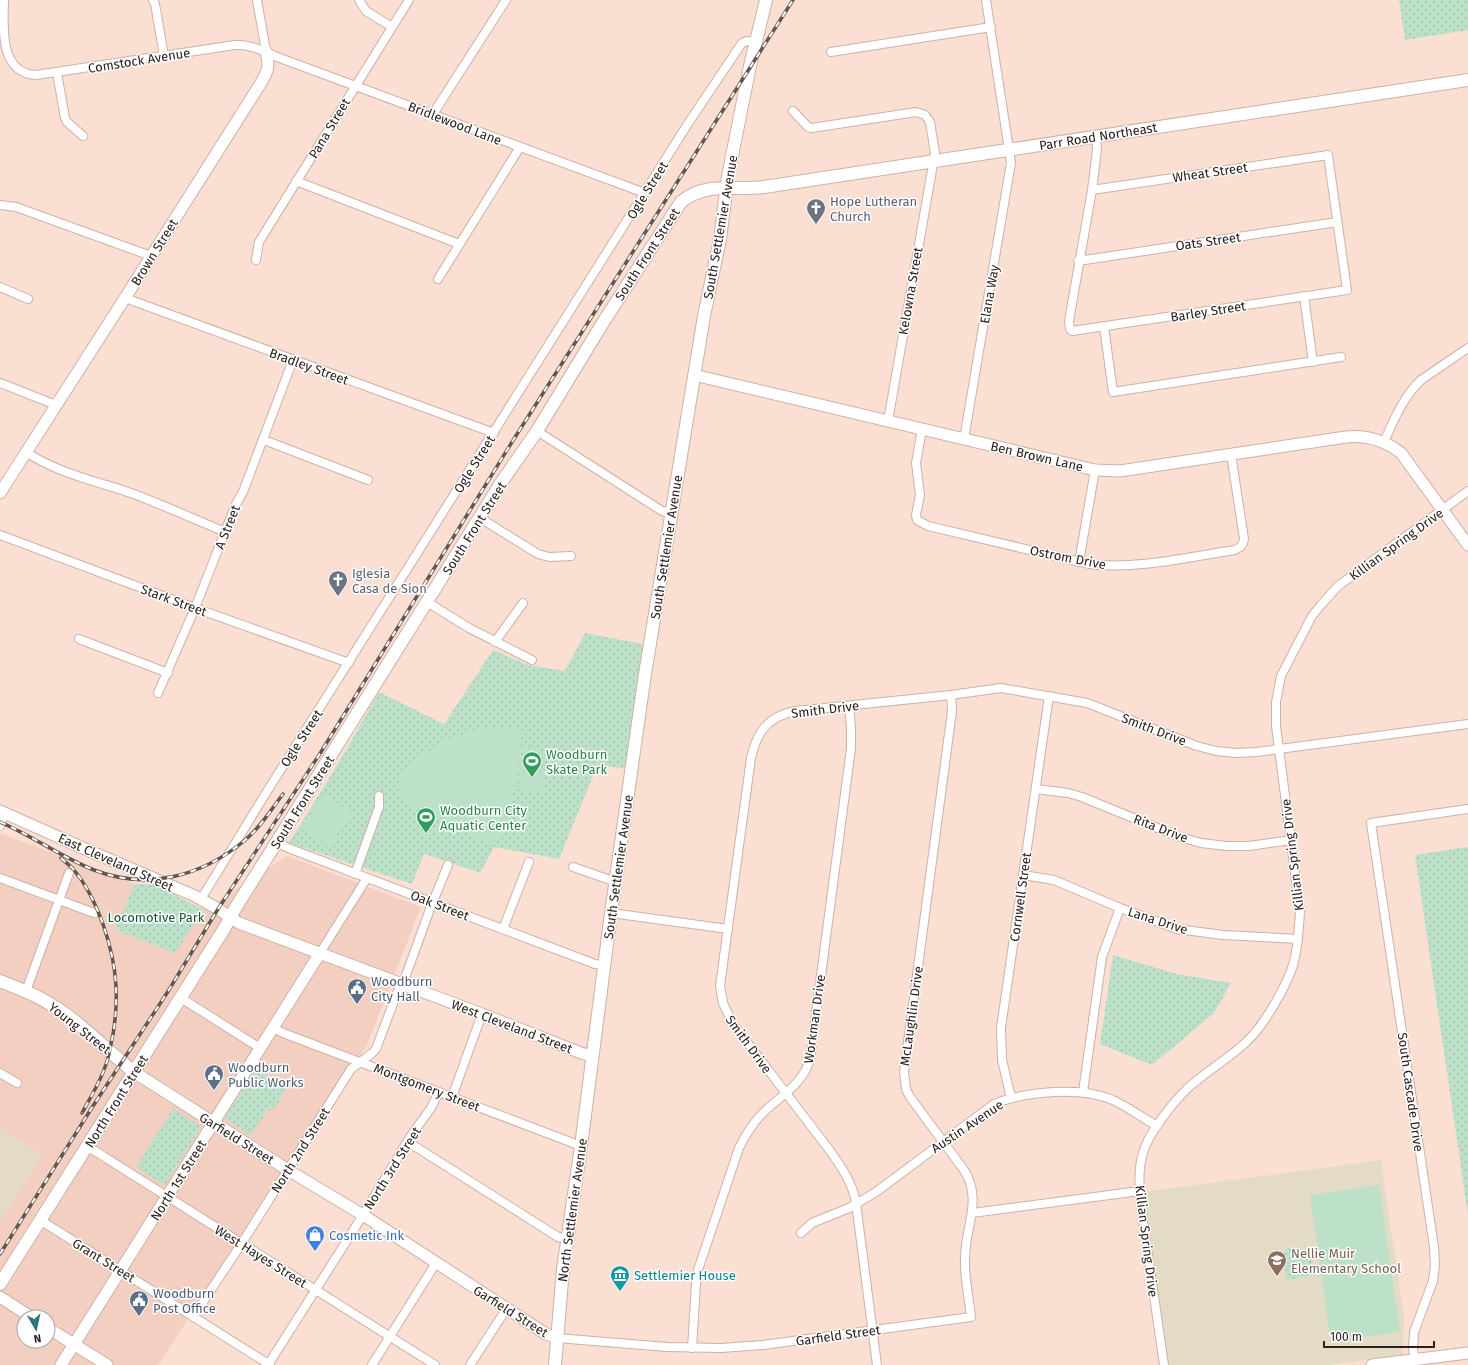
<svg xmlns="http://www.w3.org/2000/svg" width="1468" height="1365" viewBox="0 0 1468 1365" font-family="'Fira Sans',sans-serif">
  <defs>
    <pattern id="grass-dots" width="8" height="8" patternUnits="userSpaceOnUse"><rect width="8" height="8" fill="#bde0c9"/><path d="M2 2h.1M6 6h.1" fill="none" stroke="#a3c0ac" stroke-width="1.8" stroke-linecap="round"/></pattern>
  </defs>
  <rect width="100%" height="100%" fill="#fcdfd3"/>
  <path fill="#f3cfc1" fill-rule="evenodd" d="M 0,833 L 135,884 L 115,930 L 175,953 L 204,910 L 287,856 L 421,907 L 367,1045 L 158,1365 L 0,1365 L 0,1220 L 42,1155 L 0,1129 ZM 24,1317 L 48,1317 L 48,1341 L 24,1341 Z"/>
  <g fill="#e4dbc6">
    <path d="M 0,1129 L 42,1155 L 0,1220 Z"/>
    <path d="M 1381,1160 L 1404,1316 L 1403,1355 L 1329,1365 L 1168,1365 L 1143,1192 Z"/>
  </g>
  <g fill="url(#grass-dots)">
    <path d="M 1399,0 L 1468,0 L 1468,30 L 1405,40 Z"/>
    <path d="M 585,633 L 643,644 L 632,730 L 626,768 L 597,766 L 559,859 L 494,847 L 480,873 L 424,854 L 412,884 L 289,843 L 338,764 L 379,692 L 444,724 L 493,650 L 528,665 L 565,671 Z"/>
    <path d="M 1468,847 L 1468,1215 L 1415,855 Z"/>
    <path d="M 135,884 L 155,885 L 204,910 L 175,953 L 115,930 Z"/>
    <path d="M 1113,955 L 1177,974 L 1231,983 L 1214,1013 L 1152,1065 L 1100,1044 Z"/>
    <path d="M 256,1069 L 287,1089 L 274,1109 L 267,1111 L 251,1135 L 224,1118 Z"/>
    <path d="M 173,1109 L 199,1125 L 200,1129 L 166,1183 L 161,1183 L 136,1167 Z"/>
    <path d="M 1289,1248 L 1293,1248 L 1300,1256 L 1311,1255 L 1314,1275 L 1287,1280 L 1284,1259 L 1284,1253 L 1286,1249 Z"/>
  </g>
  <g fill="#bde0c9">
    <path d="M 481,729 L 523,730 L 514,789 L 502,837 L 490,844 L 472,837 L 464,826 L 411,806 L 395,786 C 402,778 408,770 415,762 C 432,745 457,734 481,729 Z"/>
    <path d="M 524,748 L 541,750 L 539,766 L 546,767 L 543,793 L 518,789 Z"/>
    <path d="M 323,794 L 351,812 L 329,847 L 301,829 Z"/>
    <path d="M 1379,1185 L 1400,1332 L 1331,1342 L 1310,1195 Z"/>
  </g>
  <g fill="none" stroke-linecap="round" stroke-linejoin="round">
    <defs>
      <g id="minor">
        <path d="M 4,0 C 3,30 0,73 36,75 L 235,45 C 249,44 264,51 277,57 L 645,193"/>
        <path d="M 153,0 L 155,4 L 164,56"/>
        <path d="M 257,0 L 266,51"/>
        <path d="M 359,0 L 366,11 L 392,27"/>
        <path d="M 831,52 L 991,27"/>
        <path d="M 57,73 L 65,118 L 67,122 L 83,136"/>
        <path d="M 793,111 L 808,127 L 812,128 L 916,112 L 925,115 L 930,122 L 935,153 L 888,421"/>
        <path d="M 433,114 L 506,0"/>
        <path d="M 296,181 L 459,244"/>
        <path d="M 1092,190 L 1328,155 L 1347,290 L 1072,331 L 1070,329 L 1069,321 L 1092,190 L 1097,149 L 1096,137"/>
        <path d="M 0,205 L 16,207 L 151,256"/>
        <path d="M 256,260 L 259,242 L 409,0"/>
        <path d="M 1078,261 L 1337,222"/>
        <path d="M 438,279 L 520,147"/>
        <path d="M 0,287 L 28,299"/>
        <path d="M 1304,296 L 1313,362"/>
        <path d="M 125,298 L 494,433"/>
        <path d="M 1104,327 L 1113,392 L 1341,357"/>
        <path d="M 0,383 L 56,405"/>
        <path d="M 922,429 L 916,463 L 920,495 L 916,515 L 917,520 L 928,526 L 1089,564 C 1136,570 1188,557 1235,550 C 1241,547 1243,545 1244,539 L 1231,454"/>
        <path d="M 537,431 L 662,511 L 671,513"/>
        <path d="M 964,439 L 1011,163 L 986,0"/>
        <path d="M 264,440 L 368,480"/>
        <path d="M 1384,442 C 1394,420 1403,397 1421,380 L 1468,348"/>
        <path d="M 26,452 C 57,473 96,481 131,493 C 163,505 194,519 225,532"/>
        <path d="M 480,518 L 538,554 L 549,557 L 571,556"/>
        <path d="M 0,535 L 195,608 L 349,663"/>
        <path d="M 1079,562 L 1095,470"/>
        <path d="M 427,602 L 469,628 L 532,660"/>
        <path d="M 79,639 L 168,673"/>
        <path d="M 495,642 L 523,603"/>
        <path d="M 158,693 L 195,608 L 236,504 L 243,492 L 293,360"/>
        <path d="M 1036,789 L 1068,793 L 1082,797 L 1177,836 L 1201,843 L 1227,846 L 1249,846 L 1291,840"/>
        <path d="M 0,826 L 5,813"/>
        <path d="M 277,842 L 288,848 L 595,964 L 604,965"/>
        <path d="M 573,867 L 616,882"/>
        <path d="M 355,874 L 379,807 L 379,796"/>
        <path d="M 1023,875 L 1054,880 L 1120,908 L 1177,929 L 1223,935 L 1298,939"/>
        <path d="M 0,878 L 94,913"/>
        <path d="M 201,899 L 266,793 L 689,122 L 742,43 L 747,41 L 756,41"/>
        <path d="M 611,913 L 728,929"/>
        <path d="M 503,929 L 529,862"/>
        <path d="M 320,953 L 367,878"/>
        <path d="M 26,991 L 69,873"/>
        <path d="M 181,998 L 260,1048"/>
        <path d="M 273,1028 L 283,1033 L 581,1146"/>
        <path d="M 0,1073 L 17,1083"/>
        <path d="M 1083,1092 L 1102,957 L 1120,908"/>
        <path d="M 452,1097 L 482,1014"/>
        <path d="M 1011,1098 L 1002,1060 L 1001,1028 L 1049,696"/>
        <path d="M 408,1142 L 558,1237 L 567,1239"/>
        <path d="M 87,1146 L 435,1365"/>
        <path d="M 972,1213 L 1140,1191"/>
        <path d="M 40,1220 L 270,1365"/>
        <path d="M 801,1233 L 812,1223 L 849,1208 L 876,1192 L 994,1104 C 1026,1091 1083,1086 1115,1101 C 1129,1108 1143,1118 1157,1126"/>
        <path d="M 193,1317 L 242,1243 L 351,1069 L 371,1054 L 376,1049 L 397,993 L 405,978 L 430,909 L 448,865"/>
        <path d="M 557,1338 L 667,1347 L 721,1348 L 763,1345 L 971,1317 C 969,1298 964,1277 965,1258 C 965,1227 983,1200 964,1170 L 910,1097 L 906,1089 L 904,1072 L 952,711 L 951,695"/>
        <path d="M 692,1348 L 696,1284 L 698,1270 L 739,1148 C 746,1134 754,1121 766,1110 C 783,1094 803,1084 810,1059 L 851,748 L 851,727 L 849,706"/>
        <path d="M 1415,1359 L 1413,1349 L 1414,1332 L 1433,1281 L 1435,1265 L 1434,1247 L 1371,823 L 1468,809"/>
        <path d="M 268,1365 L 363,1215 L 410,1137 L 431,1108 L 439,1092"/>
        <path d="M 372,1365 L 436,1263"/>
        <path d="M 470,1365 L 507,1308"/>
        <path d="M 877,1365 L 856,1203 C 853,1184 842,1168 831,1152 L 733,1024 L 723,1003 L 720,986 L 751,758 C 757,732 767,717 795,711 L 951,695 L 1001,688 L 1087,703 L 1197,746 L 1216,751 L 1236,753 L 1257,752 L 1468,724"/>
        <path d="M 1164,1365 L 1142,1214 C 1140,1194 1137,1172 1143,1153 C 1148,1134 1173,1102 1188,1088 C 1212,1066 1242,1052 1261,1025 C 1272,1010 1288,982 1293,965 C 1298,948 1299,929 1300,911 L 1276,726 L 1276,702 L 1281,676 L 1312,616 L 1321,605 L 1338,586 L 1468,491"/>
      </g>
      <g id="tertiary">
        <path d="M 694,375 L 1095,470 L 1120,471 L 1346,437 C 1367,435 1384,440 1401,453 L 1468,545"/>
        <path d="M 0,493 L 125,298 L 259,86 C 268,71 270,69 266,51"/>
        <path d="M 0,811 L 92,852 L 195,896 L 218,909 L 239,923 L 482,1014 L 581,1053 L 592,1056"/>
        <path d="M 134,1072 L 288,1170 L 363,1215 L 546,1334 L 557,1338"/>
        <path d="M 0,1297 L 31,1317"/>
        <path d="M 48,1328 L 107,1365"/>
        <path d="M 61,1365 L 320,953"/>
        <path d="M 1372,1365 L 1468,1353"/>
      </g>
      <g id="secondary">
        <path d="M 0,981 C 17,988 35,994 50,1004 C 81,1022 106,1050 134,1072"/>
        <path d="M 0,1284 L 224,929 L 236,907 L 503,480 L 537,431 L 604,321 L 681,202 C 707,181 733,191 764,187 L 1468,80"/>
        <path d="M 555,1365 L 563,1269 L 581,1146 L 611,913 L 645,674 L 704,316 L 720,239 L 728,176 L 750,66 L 766,0"/>
      </g>
    </defs>
    <use href="#minor" stroke="#cdb1a6" stroke-width="10"/>
    <use href="#tertiary" stroke="#cdb1a6" stroke-width="13"/>
    <use href="#secondary" stroke="#cdb1a6" stroke-width="14"/>
    <use href="#minor" stroke="#fff" stroke-width="8"/>
    <use href="#tertiary" stroke="#fff" stroke-width="11"/>
    <use href="#secondary" stroke="#fff" stroke-width="12"/>
    <defs>
      <g id="rail">
        <path d="M 0,822 C 33,836 61,857 94,870 C 148,891 202,876 244,841 C 260,828 271,810 283,794"/>
        <path d="M 61,858 C 65,862 71,866 74,870 C 98,899 114,949 116,986 C 117,1007 115,1028 110,1049 C 106,1072 93,1093 82,1113"/>
        <path d="M 0,1254 L 93,1106 L 167,993 L 218,909 L 321,752 L 512,442 L 793,0"/>
      </g>
    </defs>
    <use href="#rail" stroke="#64554e" stroke-width="3.5"/>
    <use href="#rail" stroke="#fff" stroke-width="2" stroke-dasharray="6" stroke-linecap="butt"/>
  </g>
  <defs>
    <symbol id="church-pin" viewBox="-11 -11 22 30"><path d="M0 17L-7.5 6A9.5 9.5 0 1 1 7.5 6Z" fill="#6b7280" stroke="#fff"/><path d="M-1.2-6h2.4v3.5h3.3v2.4h-3.3V6h-2.4V-.1h-3.3v-2.4h3.3Z" fill="#fff"/></symbol>
    <symbol id="stadium-pin" viewBox="-11 -11 22 30"><path d="M0 17L-7.5 6A9.5 9.5 0 1 1 7.5 6Z" fill="#2e9e5b" stroke="#fff"/><path d="M0-5a6.5 5 0 1 0 0 10a6.5 5 0 1 0 0-10ZM-3.5-1.8h7v3.6h-7Z" fill="#fff"/></symbol>
    <symbol id="civic-pin" viewBox="-11 -11 22 30"><path d="M0 17L-7.5 6A9.5 9.5 0 1 1 7.5 6Z" fill="#5c6f8a" stroke="#fff"/><path d="M-.6-6.5H3V-4.5H.6V-3L4-1V1h2V6H-6V1h2V-1L-.6-3ZM-1.2 2.5V6h2.4V2.5Z" fill="#fff"/></symbol>
    <symbol id="shop-pin" viewBox="-11 -11 22 30"><path d="M0 17L-7.5 6A9.5 9.5 0 1 1 7.5 6Z" fill="#3f7fe0" stroke="#fff"/><path d="M-5-2.5h2.3a2.7 3.5 0 0 1 5.4 0H5L5.5 6h-11ZM-1.5-2.5h3a1.5 2.3 0 0 0-3 0Z" fill="#fff"/></symbol>
    <symbol id="school-pin" viewBox="-11 -11 22 30"><path d="M0 17L-7.5 6A9.5 9.5 0 1 1 7.5 6Z" fill="#8d6e63" stroke="#fff"/><path d="M0-5L7-2L0 1L-7-2ZM-4 1L0 2.5L4 1V4Q0 6-4 4Z" fill="#fff"/></symbol>
    <symbol id="museum-pin" viewBox="-11 -11 22 30"><path d="M0 17L-7.5 6A9.5 9.5 0 1 1 7.5 6Z" fill="#0f9aa8" stroke="#fff"/><path d="M0-6L6-3V-2H-6V-3ZM-5-1h2V3h-2ZM-1-1h2V3h-2ZM3-1h2V3H3ZM-6 4H6V6H-6Z" fill="#fff"/></symbol>
  </defs>
  <g fill-rule="evenodd">
    <use href="#church-pin" x="805" y="197" width="22" height="30"/>
    <use href="#church-pin" x="327" y="569" width="22" height="30"/>
    <use href="#stadium-pin" x="521" y="750" width="22" height="30"/>
    <use href="#stadium-pin" x="415" y="806" width="22" height="30"/>
    <use href="#civic-pin" x="346" y="977" width="22" height="30"/>
    <use href="#civic-pin" x="203" y="1063" width="22" height="30"/>
    <use href="#shop-pin" x="304" y="1224" width="22" height="30"/>
    <use href="#school-pin" x="1266" y="1249" width="22" height="30"/>
    <use href="#museum-pin" x="609" y="1264" width="22" height="30"/>
    <use href="#civic-pin" x="128" y="1289" width="22" height="30"/>
  </g>
  <g text-anchor="middle" stroke-width="3" stroke-linejoin="round" paint-order="stroke">
    <g font-size="13" fill="#2a201b" stroke="#fff">
      <text transform="translate(139 60) rotate(-9)" y="5">Comstock Avenue</text>
      <text transform="translate(455 123) rotate(21)" y="5">Bridlewood Lane</text>
      <text transform="translate(329 128) rotate(-59)" y="5">Pana Street</text>
      <text transform="translate(1098 136) rotate(-9)" y="5">Parr Road Northeast</text>
      <text transform="translate(1210 172) rotate(-8)" y="5">Wheat Street</text>
      <text transform="translate(647 190) rotate(-58)" y="5">Ogle Street</text>
      <text transform="translate(720 227) rotate(-80)" y="5">South Settlemier Avenue</text>
      <text transform="translate(1208 241) rotate(-8)" y="5">Oats Street</text>
      <text transform="translate(154 252) rotate(-58)" y="5">Brown Street</text>
      <text transform="translate(647 254) rotate(-57)" y="5">South Front Street</text>
      <text transform="translate(910 291) rotate(-80)" y="5">Kelowna Street</text>
      <text transform="translate(989 294) rotate(-80)" y="5">Elana Way</text>
      <text transform="translate(1208 311) rotate(-9)" y="5">Barley Street</text>
      <text transform="translate(309 366) rotate(20)" y="5">Bradley Street</text>
      <text transform="translate(1037 456) rotate(13)" y="5">Ben Brown Lane</text>
      <text transform="translate(474 464) rotate(-58)" y="5">Ogle Street</text>
      <text transform="translate(227 527) rotate(-68)" y="5">A Street</text>
      <text transform="translate(474 528) rotate(-58)" y="5">South Front Street</text>
      <text transform="translate(1396 544) rotate(-36)" y="5">Killian Spring Drive</text>
      <text transform="translate(666 547) rotate(-81)" y="5">South Settlemier Avenue</text>
      <text transform="translate(1068 557) rotate(11)" y="5">Ostrom Drive</text>
      <text transform="translate(174 600) rotate(20)" y="5">Stark Street</text>
      <text transform="translate(825 709) rotate(-7)" y="5">Smith Drive</text>
      <text transform="translate(1154 729) rotate(21)" y="5">Smith Drive</text>
      <text transform="translate(301 738) rotate(-57)" y="5">Ogle Street</text>
      <text transform="translate(302 802) rotate(-58)" y="5">South Front Street</text>
      <text transform="translate(1161 828) rotate(21)" y="5">Rita Drive</text>
      <text transform="translate(1292 855) rotate(-97)" y="5">Killian Spring Drive</text>
      <text transform="translate(116 862) rotate(24)" y="5">East Cleveland Street</text>
      <text transform="translate(618 867) rotate(-82)" y="5">South Settlemier Avenue</text>
      <text transform="translate(1020 897) rotate(-82)" y="5">Cornwell Street</text>
      <text transform="translate(440 905) rotate(21)" y="5">Oak Street</text>
      <text transform="translate(1158 920) rotate(18)" y="5">Lana Drive</text>
      <text transform="translate(911 1016) rotate(-82)" y="5">McLaughlin Drive</text>
      <text transform="translate(814 1019) rotate(-82)" y="5">Workman Drive</text>
      <text transform="translate(512 1026) rotate(21)" y="5">West Cleveland Street</text>
      <text transform="translate(80 1028) rotate(38)" y="5">Young Street</text>
      <text transform="translate(749 1044) rotate(54)" y="5">Smith Drive</text>
      <text transform="translate(427 1087) rotate(21)" y="5">Montgomery Street</text>
      <text transform="translate(1411 1092) rotate(82)" y="5">South Cascade Drive</text>
      <text transform="translate(116 1101) rotate(-58)" y="5">North Front Street</text>
      <text transform="translate(967 1126) rotate(-34)" y="5">Austin Avenue</text>
      <text transform="translate(237 1138) rotate(32)" y="5">Garfield Street</text>
      <text transform="translate(300 1150) rotate(-58)" y="5">North 2nd Street</text>
      <text transform="translate(392 1168) rotate(-58)" y="5">North 3rd Street</text>
      <text transform="translate(178 1180) rotate(-58)" y="5">North 1st Street</text>
      <text transform="translate(572 1210) rotate(-82)" y="5">North Settlemier Avenue</text>
      <text transform="translate(1147 1241) rotate(83)" y="5">Killian Spring Drive</text>
      <text transform="translate(261 1256) rotate(32)" y="5">West Hayes Street</text>
      <text transform="translate(104 1260) rotate(32)" y="5">Grant Street</text>
      <text transform="translate(511 1311) rotate(32)" y="5">Garfield Street</text>
      <text transform="translate(838 1335) rotate(-8)" y="5">Garfield Street</text>
    </g>
    <g font-size="13" fill="#5b616d" stroke="#fff" text-anchor="start">
      <text x="830" y="206">Hope Lutheran<tspan x="830" dy="15">Church</tspan></text>
      <text x="352" y="578">Iglesia<tspan x="352" dy="15">Casa de Sion</tspan></text>
    </g>
    <g font-size="13" fill="#27864d" stroke="#fff" text-anchor="start">
      <text x="546" y="759">Woodburn<tspan x="546" dy="15">Skate Park</tspan></text>
      <text x="440" y="815">Woodburn City<tspan x="440" dy="15">Aquatic Center</tspan></text>
    </g>
    <g font-size="13" fill="#165434" stroke="#fff">
      <text x="156" y="922">Locomotive Park</text>
    </g>
    <g font-size="13" fill="#4e5e75" stroke="#fff" text-anchor="start">
      <text x="371" y="986">Woodburn<tspan x="371" dy="15">City Hall</tspan></text>
      <text x="228" y="1072">Woodburn<tspan x="228" dy="15">Public Works</tspan></text>
      <text x="153" y="1298">Woodburn<tspan x="153" dy="15">Post Office</tspan></text>
    </g>
    <g font-size="13" fill="#366cbe" stroke="#fff" text-anchor="start">
      <text x="329" y="1240">Cosmetic Ink</text>
    </g>
    <g font-size="13" fill="#785e54" stroke="#fff" text-anchor="start">
      <text x="1291" y="1258">Nellie Muir<tspan x="1291" dy="15">Elementary School</tspan></text>
    </g>
    <g font-size="13" fill="#0d838f" stroke="#fff" text-anchor="start">
      <text x="634" y="1280">Settlemier House</text>
    </g>
  </g>
  <g transform="translate(36 1329) rotate(171)"><circle r="19" fill="#ffffff" stroke="#aaa6a4"/>
  <path d="M0-3L7 15L0 10L-7 15Z" fill="#2e777b"/>
  <text y="-6" font-size="11" font-weight="bold" text-anchor="middle" fill="#2a201b">N</text>
  </g>
  <path d="M1324 1341v6h110v-6" fill="none" stroke="#2a201b" stroke-width="2"/>
  <text x="1330" y="1341" font-size="12" fill="#2a201b" stroke="#ffffff" stroke-width="3" paint-order="stroke">100 m</text>
</svg>
